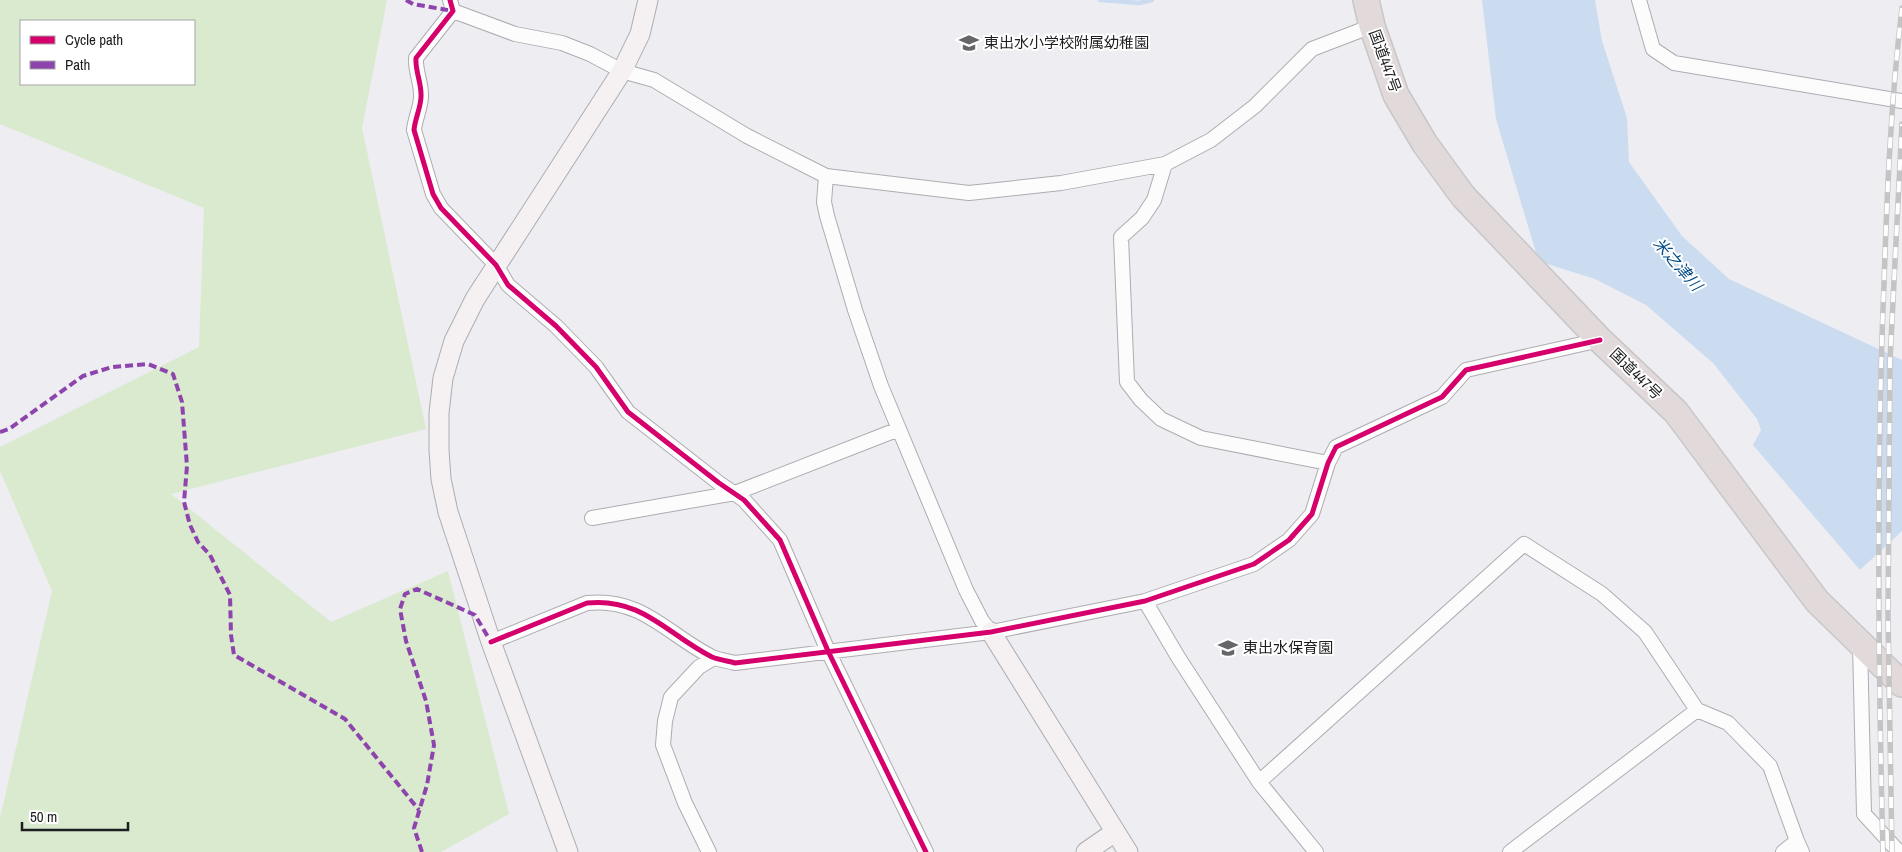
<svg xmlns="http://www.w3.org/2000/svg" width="1902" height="852" font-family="'Archivo Narrow','Noto Sans JP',sans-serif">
<rect width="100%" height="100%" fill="#ededf2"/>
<path fill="#d9eace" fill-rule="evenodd" d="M0,0H387L362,128L426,429L171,494L331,622L448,571L509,814L441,852H0V818L52,591L0,471V447L199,347L204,208L0,124ZM21,21H194V84H21Z"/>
<path fill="#cbdcf1" d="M1482,0H1595L1602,41L1627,118L1629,162L1682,236L1729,279L1902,360V531L1860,570L1753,445L1761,430L1757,419L1713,363L1646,305L1595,279L1544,263L1537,256L1496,119Z"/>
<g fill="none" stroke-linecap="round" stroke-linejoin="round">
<path stroke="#cbdcf1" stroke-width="4.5" d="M1100,0L1139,3L1152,0"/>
<defs>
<path id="street" d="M450,0L453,11L416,58C415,70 421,82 421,94C422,105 415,118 414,130L433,194L441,208L496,265L508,285L556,326L596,367L628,412L719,483L744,500L780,540L828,651L926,852
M1639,0L1653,49L1674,63L1902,101
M453,11L515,34L562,43L590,54L622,71L654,80L747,136L826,176L969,193L1061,183L1165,164L1211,140L1255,106L1312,49L1372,26
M1165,164L1154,200L1142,218L1121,237L1127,382L1141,400L1161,419L1201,438L1328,463
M826,176L824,202L827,216L855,310L881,386L966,590L982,621L991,632
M592,518L735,493L899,429
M1145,601L1178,657L1259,782L1316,852
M491,642L587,603C642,597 668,635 712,657C719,660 728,661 735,663L991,632L1145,601L1254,564L1289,540L1312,514L1328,463L1336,447L1442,397L1466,370L1600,340
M1860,644L1864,814L1899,852
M1259,782L1524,544L1602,594L1645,632L1697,710L1728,723L1770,766L1797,841L1802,852
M709,852L685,803L663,745L665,721L671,697L699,667L714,658
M1510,852L1697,710
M1783,852L1797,841"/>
<path id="secondary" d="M991,632L1128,852
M568,852L491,642L448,512L441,479L439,450V413L443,378L454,341L475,299L622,71L640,34L648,0
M1086,852L1115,832"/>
<path id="highway" d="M1366,0L1372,26L1396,95L1425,144L1463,196L1600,340L1676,412L1817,601L1902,684"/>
</defs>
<use href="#street" stroke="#adadb1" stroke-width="16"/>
<use href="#secondary" stroke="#adadb1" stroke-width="21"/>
<use href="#highway" stroke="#c7c7c9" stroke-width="28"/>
<use href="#street" stroke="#fcfcfd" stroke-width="14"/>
<use href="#secondary" stroke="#f5f1f3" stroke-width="19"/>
<use href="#highway" stroke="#e2d9da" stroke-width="25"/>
<defs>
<path id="rail" d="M1883,852C1878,663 1876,473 1884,284C1887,192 1891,99 1902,8
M1892,852L1888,617L1890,361L1902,124"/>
</defs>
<use href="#rail" stroke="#c4c4c5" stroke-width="5.5"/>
<use href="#rail" stroke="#fff" stroke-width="4" stroke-dasharray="11" stroke-linecap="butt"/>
<path stroke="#8e44ad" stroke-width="4" stroke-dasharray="8 4" stroke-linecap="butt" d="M406,0L413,4L453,11
M0,432L9,429L83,376L112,367L148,364L173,374L182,402L187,466L184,502L190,525L198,542L210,555L230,595L231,635L234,655L345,719L419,810
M422,852L414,828L427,785L434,745L426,701L406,641L400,609L405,594L417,589L475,615L491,642"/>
<defs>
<path id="cycleway" d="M450,0L453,11L416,58C415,70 421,82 421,94C422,105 415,118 414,130L433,194L441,208L496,265L508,285L556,326L596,367L628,412L719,483L744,500L780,540L828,651L926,852
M491,642L587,603C642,597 668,635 712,657C719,660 728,661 735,663L991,632L1145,601L1254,564L1289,540L1312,514L1328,463L1336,447L1442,397L1466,370L1600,340"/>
</defs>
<use href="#cycleway" stroke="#fff" stroke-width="8"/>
<use href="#cycleway" stroke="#d6006c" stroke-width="5"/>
</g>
<defs>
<symbol id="school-bare" viewBox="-9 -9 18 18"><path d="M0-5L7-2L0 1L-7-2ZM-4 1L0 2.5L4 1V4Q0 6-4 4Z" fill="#66666a" stroke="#fff" stroke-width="2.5" paint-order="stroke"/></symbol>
</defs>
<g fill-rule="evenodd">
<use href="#school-bare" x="955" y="29" width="28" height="28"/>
<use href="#school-bare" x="1214" y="634" width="28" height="28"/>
</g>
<g text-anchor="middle" stroke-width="4" stroke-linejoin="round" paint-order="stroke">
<g font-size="15" fill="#1e1e21" stroke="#fff" text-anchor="start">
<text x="984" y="48">東出水小学校附属幼稚園</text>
<text x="1243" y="653">東出水保育園</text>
</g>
<g font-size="15" fill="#1e1e21" stroke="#fff">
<text transform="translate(1385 61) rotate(70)" y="5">国道447号</text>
<text transform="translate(1636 374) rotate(44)" y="5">国道447号</text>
</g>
<g font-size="16" font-style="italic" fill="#014b87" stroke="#fff">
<text transform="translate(1678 264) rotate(49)" y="6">米之津川</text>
</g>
</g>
<rect x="20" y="20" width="175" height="65" fill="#ffffff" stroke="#a5a5a6"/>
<rect x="30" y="36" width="25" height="8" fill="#d6006c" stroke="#a5a5a6"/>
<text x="65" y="45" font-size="15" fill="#1e1e21">Cycle path</text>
<rect x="30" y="61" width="25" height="8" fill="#8e44ad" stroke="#a5a5a6"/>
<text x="65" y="70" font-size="15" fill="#1e1e21">Path</text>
<path d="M22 822v8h106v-8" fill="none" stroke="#1e1e21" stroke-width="2.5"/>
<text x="30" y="822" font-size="15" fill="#1e1e21" stroke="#ffffff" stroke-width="4" paint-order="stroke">50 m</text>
</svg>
